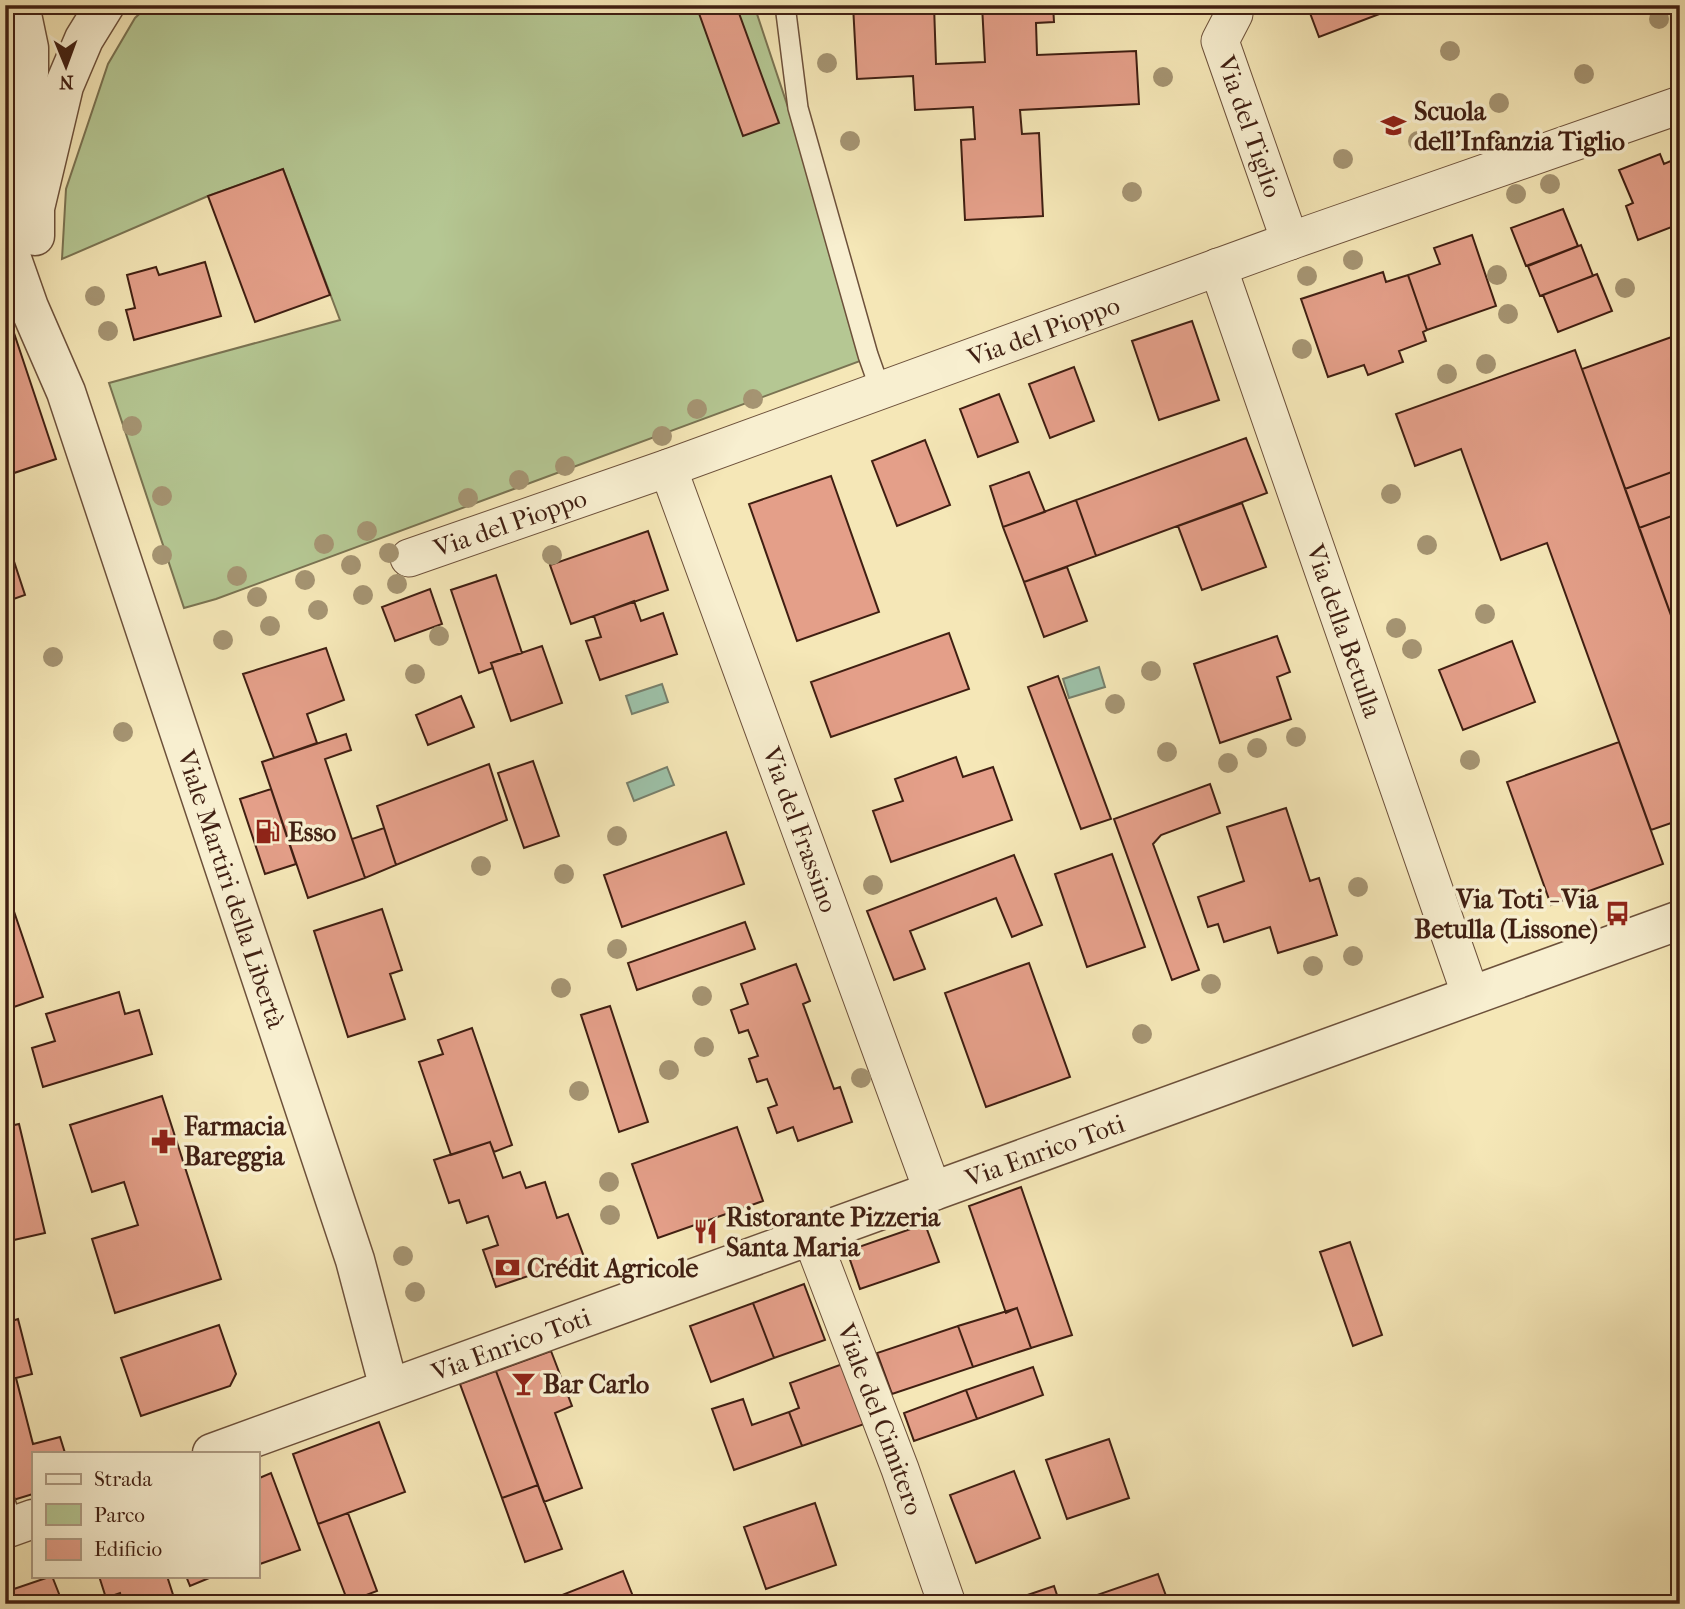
<svg xmlns="http://www.w3.org/2000/svg" width="1685" height="1609" font-family="'IM FELL French Canon',serif">
<rect width="100%" height="100%" fill="#f5e7b7"/>
<filter id="stains"><feTurbulence type="fractalNoise" baseFrequency=".00286" numOctaves="4"/><feColorMatrix values="0 0 0 0 .2 0 0 0 0 .09 0 0 0 0 .02 0 0 0 .5 -.17"/></filter>
<radialGradient id="worn" r=".72"><stop offset=".6" stop-color="#630" stop-opacity="0"/><stop offset="1" stop-color="#630" stop-opacity=".3"/></radialGradient>
<path fill="#b5c793" stroke="#7a7352" stroke-width="2" d="M149,5H754L871,357L216,599L184,608L109,383L340,320L283,169L208,196L62,259L66,189L108,64L135,18Z"/>
<path fill="#9dc1a8" stroke="#78806c" stroke-width="2" d="M1099,667L1105,687L1069,698L1063,679Z
M662,684L668,702L632,714L626,696Z
M667,767L674,785L634,801L627,783Z"/>
<path fill="#e49f89" stroke="#401f12" stroke-width="2" d="M696,5H736L779,123L743,136Z
M853,5H934L936,64L985,62L982,5H1053L1054,22L1036,23L1037,55L1136,51L1139,104L1020,110L1022,134L1039,133L1043,216L965,220L961,140L975,139L973,107L915,110L913,76L857,79Z
M1307,5H1403L1319,37Z
M1660,154L1664,164L1680,157V243L1674,226L1638,240L1626,206L1633,203L1619,170Z
M283,169L330,295L255,322L208,196Z
M1563,209L1578,246L1526,266L1511,228Z
M1472,235L1496,306L1427,330L1408,275L1440,264L1434,248Z
M1581,245L1593,276L1540,296L1528,266Z
M205,262L221,316L134,340L126,310L135,308L127,275L156,267L159,275Z
M1383,272L1386,282L1408,275L1427,330L1423,332L1426,341L1399,351L1403,362L1368,375L1364,365L1328,377L1301,299Z
M1597,274L1612,311L1558,332L1543,295Z
M5,306L56,459L5,476Z
M1192,321L1219,400L1159,420L1132,341Z
M1680,334V469L1625,489L1582,369Z
M1575,350L1680,640V820L1651,830L1547,543L1501,560L1461,449L1415,466L1396,414Z
M1074,367L1094,421L1050,438L1029,384Z
M999,394L1018,442L978,457L960,409Z
M1246,438L1267,493L1096,556L1076,500Z
M925,440L950,505L897,526L872,461Z
M1680,469V513L1639,528L1625,489Z
M1029,472L1045,512L1003,527L990,486Z
M831,476L879,612L797,641L749,504Z
M1076,500L1096,556L1024,582L1003,527Z
M1242,503L1266,567L1202,590L1178,526Z
M1680,513V640L1639,528Z
M648,531L668,590L571,624L550,565Z
M5,534L25,595L5,602Z
M1067,567L1087,621L1044,637L1024,582Z
M496,575L522,653L491,663L493,668L479,673L451,590Z
M430,589L442,624L395,641L382,607Z
M634,601L641,621L663,613L677,654L600,680L586,641L601,637L594,616Z
M949,633L969,689L831,737L811,682Z
M1277,636L1290,672L1277,677L1291,719L1220,743L1194,664Z
M1512,641L1535,702L1463,730L1439,670Z
M542,646L562,703L511,721L491,663Z
M326,648L344,700L307,714L317,743L274,758L243,674Z
M1058,676L1111,819L1081,829L1028,687Z
M461,696L474,727L428,745L416,715Z
M346,734L351,750L325,759L365,878L308,898L262,762Z
M1619,742L1663,864L1551,905L1507,782Z
M956,757L963,777L993,767L1012,820L891,862L873,811L903,801L895,779Z
M533,761L559,836L524,848L498,773Z
M489,764L507,820L396,865L377,806Z
M1210,784L1220,813L1161,835L1153,844L1199,970L1172,980L1114,819Z
M271,789L296,864L265,874L240,799Z
M1286,808L1310,881L1319,878L1337,935L1278,953L1270,927L1224,942L1218,924L1208,927L1198,897L1244,881L1227,827Z
M384,828L396,865L365,878L352,839Z
M726,832L744,884L622,927L604,875Z
M1112,854L1145,947L1087,967L1055,874Z
M1014,855L1042,925L1012,937L996,898L910,931L925,969L894,980L867,911Z
M5,885L43,997L5,1010Z
M382,909L402,970L390,974L405,1019L348,1037L314,931Z
M745,922L755,949L637,990L628,963Z
M1029,963L1070,1077L986,1107L945,993Z
M796,964L810,1001L803,1004L834,1089L840,1087L852,1122L798,1141L793,1127L777,1133L768,1108L777,1105L767,1079L757,1082L749,1059L758,1056L748,1030L739,1033L731,1010L748,1004L741,984Z
M119,992L125,1014L139,1010L152,1054L43,1087L32,1048L55,1041L46,1014Z
M610,1006L648,1122L619,1132L581,1015Z
M472,1028L512,1145L494,1152L490,1142L451,1155L419,1062L443,1054L438,1040Z
M162,1096L221,1279L115,1313L92,1239L138,1225L124,1182L92,1192L70,1125Z
M19,1124L45,1233L5,1242V1127Z
M737,1127L763,1201L658,1238L632,1164Z
M490,1142L503,1178L520,1172L526,1188L545,1182L557,1218L568,1214L584,1257L496,1287L483,1250L498,1245L488,1216L467,1223L459,1200L449,1203L434,1160Z
M1021,1187L1072,1335L1031,1348L1017,1308L1006,1313L969,1206Z
M925,1224L939,1262L860,1289L847,1251Z
M1350,1242L1382,1335L1353,1346L1320,1252Z
M804,1284L825,1340L774,1358L753,1303Z
M753,1303L774,1358L711,1382L690,1326Z
M1017,1308L1031,1348L973,1367L958,1326Z
M18,1319L32,1374L16,1378L33,1444L60,1437L65,1453H33V1494L10,1501L5,1485V1323Z
M219,1325L236,1374L230,1386L141,1416L121,1358Z
M958,1326L973,1367L892,1394L877,1353Z
M551,1351L572,1406L555,1413L582,1488L544,1502L496,1371Z
M848,1362L870,1422L802,1446L789,1412L799,1408L790,1383Z
M1033,1367L1043,1395L977,1419L966,1390Z
M496,1371L538,1485L502,1498L460,1384Z
M966,1390L977,1419L914,1441L904,1413Z
M743,1399L752,1425L789,1412L802,1446L734,1470L712,1409Z
M379,1422L405,1492L318,1524L293,1454Z
M1109,1439L1129,1498L1067,1519L1046,1460Z
M1014,1471L1040,1538L976,1563L950,1495Z
M271,1473L300,1550L257,1565V1479Z
M538,1485L562,1549L525,1562L502,1498Z
M815,1503L836,1565L766,1589L744,1527Z
M348,1513L377,1591L348,1602L318,1524Z
M623,1571L636,1604H565L562,1595Z
M1158,1574L1169,1604H1097L1094,1596Z
M52,1576L63,1604H5V1592Z
M99,1576H167L176,1604H123L120,1593L106,1598Z
M186,1576H214L190,1586Z
M1054,1586L1060,1604H1001Z"/>
<g fill="none" stroke-linecap="round" stroke-linejoin="round">
<defs>
<path id="service" d="M785,5L798,108L868,355L880,389
M5,1501L13,1527"/>
<g id="minor">
<path id="s1" d="M1234,14L1220,41L1290,241"/>
<path id="s2" d="M1218,267L1471,996"/>
<path id="s3" d="M668,468L933,1192"/>
<path id="s4" d="M409,558L668,468L1290,241L1680,105"/>
<path id="s5" d="M811,1236L900,1469L947,1604"/>
</g>
<g id="tertiary">
<path id="s6" d="M20,5L29,48V73L21,117L10,224L11,256L29,307L66,392L355,1260L389,1388"/>
<path d="M35,236V208L64,86L84,39L105,5"/>
<path id="s7" d="M212,1453L1680,920"/>
<path d="M5,1529L33,1519"/>
</g>
</defs>
<use href="#service" stroke="#6d513b" stroke-width="22"/>
<use href="#minor" stroke="#6d513b" stroke-width="39"/>
<use href="#tertiary" stroke="#6d513b" stroke-width="41"/>
<use href="#service" stroke="#f8efd0" stroke-width="19"/>
<use href="#minor" stroke="#f8efd0" stroke-width="37"/>
<use href="#tertiary" stroke="#f8efd0" stroke-width="38"/>
</g>
<g fill="#a59472">
<circle cx="1659" cy="19" r="10"/>
<circle cx="1450" cy="51" r="10"/>
<circle cx="827" cy="63" r="10"/>
<circle cx="1584" cy="74" r="10"/>
<circle cx="1163" cy="77" r="10"/>
<circle cx="1499" cy="103" r="10"/>
<circle cx="850" cy="141" r="10"/>
<circle cx="1418" cy="141" r="10"/>
<circle cx="1343" cy="159" r="10"/>
<circle cx="1550" cy="184" r="10"/>
<circle cx="1132" cy="192" r="10"/>
<circle cx="1516" cy="194" r="10"/>
<circle cx="1353" cy="260" r="10"/>
<circle cx="1497" cy="275" r="10"/>
<circle cx="1307" cy="276" r="10"/>
<circle cx="1625" cy="288" r="10"/>
<circle cx="95" cy="296" r="10"/>
<circle cx="1508" cy="314" r="10"/>
<circle cx="108" cy="331" r="10"/>
<circle cx="1302" cy="349" r="10"/>
<circle cx="1486" cy="364" r="10"/>
<circle cx="1447" cy="374" r="10"/>
<circle cx="753" cy="399" r="10"/>
<circle cx="697" cy="409" r="10"/>
<circle cx="132" cy="426" r="10"/>
<circle cx="662" cy="436" r="10"/>
<circle cx="565" cy="466" r="10"/>
<circle cx="519" cy="480" r="10"/>
<circle cx="1391" cy="494" r="10"/>
<circle cx="162" cy="496" r="10"/>
<circle cx="468" cy="498" r="10"/>
<circle cx="367" cy="531" r="10"/>
<circle cx="324" cy="544" r="10"/>
<circle cx="1427" cy="545" r="10"/>
<circle cx="389" cy="553" r="10"/>
<circle cx="162" cy="555" r="10"/>
<circle cx="552" cy="555" r="10"/>
<circle cx="351" cy="565" r="10"/>
<circle cx="237" cy="576" r="10"/>
<circle cx="305" cy="580" r="10"/>
<circle cx="397" cy="584" r="10"/>
<circle cx="363" cy="595" r="10"/>
<circle cx="257" cy="597" r="10"/>
<circle cx="318" cy="610" r="10"/>
<circle cx="1485" cy="614" r="10"/>
<circle cx="270" cy="626" r="10"/>
<circle cx="1396" cy="628" r="10"/>
<circle cx="439" cy="636" r="10"/>
<circle cx="223" cy="640" r="10"/>
<circle cx="1412" cy="649" r="10"/>
<circle cx="53" cy="657" r="10"/>
<circle cx="1151" cy="671" r="10"/>
<circle cx="415" cy="674" r="10"/>
<circle cx="1115" cy="704" r="10"/>
<circle cx="123" cy="732" r="10"/>
<circle cx="1296" cy="737" r="10"/>
<circle cx="1257" cy="748" r="10"/>
<circle cx="1167" cy="752" r="10"/>
<circle cx="1470" cy="760" r="10"/>
<circle cx="1228" cy="763" r="10"/>
<circle cx="617" cy="836" r="10"/>
<circle cx="481" cy="866" r="10"/>
<circle cx="564" cy="874" r="10"/>
<circle cx="873" cy="885" r="10"/>
<circle cx="1358" cy="887" r="10"/>
<circle cx="617" cy="949" r="10"/>
<circle cx="1353" cy="956" r="10"/>
<circle cx="1313" cy="966" r="10"/>
<circle cx="1211" cy="984" r="10"/>
<circle cx="561" cy="988" r="10"/>
<circle cx="702" cy="996" r="10"/>
<circle cx="1142" cy="1034" r="10"/>
<circle cx="704" cy="1047" r="10"/>
<circle cx="669" cy="1070" r="10"/>
<circle cx="861" cy="1078" r="10"/>
<circle cx="579" cy="1091" r="10"/>
<circle cx="609" cy="1182" r="10"/>
<circle cx="610" cy="1215" r="10"/>
<circle cx="403" cy="1256" r="10"/>
<circle cx="415" cy="1292" r="10"/>
</g>
<defs>
<symbol id="school-bare" viewBox="-9 -9 18 18"><path d="M0-5L7-2L0 1L-7-2ZM-4 1L0 2.5L4 1V4Q0 6-4 4Z" fill="#8f2418" stroke="#f8efd0" stroke-width="2.5" paint-order="stroke"/></symbol>
<symbol id="fuel-bare" viewBox="-9 -9 18 18"><path d="M-5.5-6h7V0h2V4h1.3V-2.5L3-4.5l.8-.8L6-3V5H2.5V1h-1V6h-7ZM-4.2-4.7v3.2H.2V-4.7Z" fill="#8f2418" stroke="#f8efd0" stroke-width="2.5" paint-order="stroke"/></symbol>
<symbol id="bus-bare" viewBox="-9 -9 18 18"><path d="M-5-6H5V4H4V6H2V4H-2V6H-4V4H-5ZM-3.5-4V0h7V-4ZM-3.5 1.2v1.5H-2V1.2ZM2 1.2v1.5H3.5V1.2Z" fill="#8f2418" stroke="#f8efd0" stroke-width="2.5" paint-order="stroke"/></symbol>
<symbol id="pharmacy-bare" viewBox="-9 -9 18 18"><path d="M-2-6h4v4h4v4h-4v4h-4v-4h-4v-4h4Z" fill="#8f2418" stroke="#f8efd0" stroke-width="2.5" paint-order="stroke"/></symbol>
<symbol id="restaurant-bare" viewBox="-9 -9 18 18"><path d="M-5-6h1v4h1v-4h1v4h1v-4h1v5L-1.5 .5V6h-2V.5L-5-1ZM5-6V6H3V1.5H1.5Q1.5-4 5-6Z" fill="#8f2418" stroke="#f8efd0" stroke-width="2.5" paint-order="stroke"/></symbol>
<symbol id="bank-bare" viewBox="-9 -9 18 18"><path d="M-6-4H6V4H-6ZM0-2.3a2.3 2.3 0 1 0 0 4.6a2.3 2.3 0 1 0 0-4.6Z" fill="#8f2418" stroke="#f8efd0" stroke-width="2.5" paint-order="stroke"/></symbol>
<symbol id="bar-bare" viewBox="-9 -9 18 18"><path d="M-6-5H6L.8 .8V4.5H3.5V6h-7V4.5H-.8V.8Z" fill="#8f2418" stroke="#f8efd0" stroke-width="2.5" paint-order="stroke"/></symbol>
</defs>
<g fill-rule="evenodd">
<use href="#school-bare" x="1376" y="108" width="35" height="35"/>
<use href="#fuel-bare" x="250" y="814" width="35" height="35"/>
<use href="#bus-bare" x="1600" y="896" width="35" height="35"/>
<use href="#pharmacy-bare" x="146" y="1124" width="35" height="35"/>
<use href="#restaurant-bare" x="688" y="1214" width="35" height="35"/>
<use href="#bank-bare" x="490" y="1250" width="35" height="35"/>
<use href="#bar-bare" x="506" y="1366" width="35" height="35"/>
</g>
<g text-anchor="middle" stroke-width="7" stroke-linejoin="round" paint-order="stroke">
<g font-size="26" font-weight="bold" fill="#401f12" stroke="#f8efd0" text-anchor="start">
<text x="1414" y="120">Scuola<tspan x="1414" dy="30">dell'Infanzia Tiglio</tspan></text>
<text x="288" y="841">Esso</text>
<text x="1598" y="908" text-anchor="end">Via Toti - Via<tspan x="1598" dy="30">Betulla (Lissone)</tspan></text>
<text x="184" y="1135">Farmacia<tspan x="184" dy="30">Bareggia</tspan></text>
<text x="726" y="1226">Ristorante Pizzeria<tspan x="726" dy="30">Santa Maria</tspan></text>
<text x="527" y="1277">Crédit Agricole</text>
<text x="543" y="1393">Bar Carlo</text>
</g>
<g font-size="26" fill="#401f12" stroke="#f8efd0">
<text dy="9" stroke="none"><textPath href="#s1" startOffset="121">Via del Tiglio</textPath></text>
<text dy="9" stroke="none"><textPath href="#s4" startOffset="674">Via del Pioppo</textPath></text>
<text dy="9" stroke="none"><textPath href="#s4" startOffset="107">Via del Pioppo</textPath></text>
<text dy="9" stroke="none"><textPath href="#s2" startOffset="385">Via della Betulla</textPath></text>
<text dy="9" stroke="none"><textPath href="#s3" startOffset="385">Via del Frassino</textPath></text>
<text dy="9" stroke="none"><textPath href="#s6" startOffset="924">Viale Martiri della Libertà</textPath></text>
<text dy="9" stroke="none"><textPath href="#s7" startOffset="886">Via Enrico Toti</textPath></text>
<text dy="9" stroke="none"><textPath href="#s7" startOffset="318">Via Enrico Toti</textPath></text>
<text dy="9" stroke="none"><textPath href="#s5" startOffset="196">Viale del Cimitero</textPath></text>
</g>
</g>
<rect width="1685" height="1609" fill="none" stroke="#f5e7b7" stroke-width="28"/>
<rect x="7" y="7" width="1671" height="1595" fill="none" stroke="#401f12" stroke-width="3.5"/>
<rect x="14" y="14" width="1657" height="1581" fill="none" stroke="#401f12" stroke-width="2"/>
<rect x="32" y="1452" width="228" height="126" fill="#f8efd0" stroke="#ae9c84" stroke-width="2"/>
<rect x="46" y="1474" width="35" height="10" fill="#f8efd0" stroke="#ae9c84" stroke-width="2"/>
<text x="94" y="1486" font-size="21" fill="#401f12">Strada</text>
<rect x="46" y="1504" width="35" height="21" fill="#b5c793" stroke="#ae9c84" stroke-width="2"/>
<text x="94" y="1522" font-size="21" fill="#401f12">Parco</text>
<rect x="46" y="1539" width="35" height="21" fill="#e49f89" stroke="#ae9c84" stroke-width="2"/>
<text x="94" y="1556" font-size="21" fill="#401f12">Edificio</text>
<g transform="translate(66 66) rotate(179)" stroke="#f8efd0" stroke-width="5" paint-order="stroke">
<path d="M0-5L12 26L0 18L-12 26Z" fill="#401f12"/>
<text y="-10" font-size="19" font-weight="bold" text-anchor="middle" fill="#401f12">N</text>
</g>
<rect width="100%" height="100%" filter="url(#stains)"/>
<rect width="100%" height="100%" fill="url(#worn)"/>
</svg>
